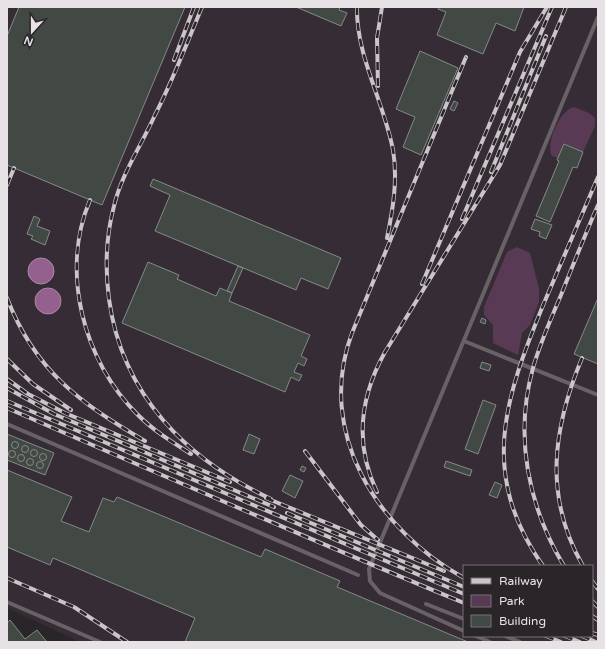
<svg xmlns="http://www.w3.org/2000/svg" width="605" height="649" font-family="'Varela Round',sans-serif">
<rect width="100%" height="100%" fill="#2a2529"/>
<path fill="#362c35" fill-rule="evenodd" d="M7,7H598V642H80L7,608ZM464,566H592V636H464Z"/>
<path fill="#593a55" d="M574,107L589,113L595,118V126L583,152L564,144L558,158L552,156C545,144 560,110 574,107Z
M517,247L530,253L539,289V302L530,325L522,333L518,355L493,343V325L484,315V307L507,252Z"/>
<path fill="#94608e" stroke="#ad87a8" d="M28 271a13 13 0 1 1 26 0a13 13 0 1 1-26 0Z
M35 301a13 13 0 1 1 26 0a13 13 0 1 1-26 0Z"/>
<path fill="#424844" stroke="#848b86" d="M19,7H185L102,205L7,165V36Z
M296,7H340L339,10L347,13L341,26Z
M439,7H524L515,31L496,23L483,54L437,35L446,12L438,9Z
M420,51L458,68L421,155L403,147L415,117L396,109Z
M454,101L458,103L454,111L450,109Z
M564,144L583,152L577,168L573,167L550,222L536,216L559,161L557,160Z
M153,179L341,258L328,289L301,278L296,290L155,231L170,195L150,186Z
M34,216L40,219L37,226L50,231L45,245L31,239L33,236L27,234Z
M535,219L552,225L546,239L539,236L540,232L531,229Z
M148,262L179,275L177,279L216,296L220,288L232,293L229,301L310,335L301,356L307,359L304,366L298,363L294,372L302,375L299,381L291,377L285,392L122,323Z
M238,266L243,268L232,293L227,291Z
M598,298V364L574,354Z
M482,318L486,320L485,324L480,322Z
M482,362L491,365L489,371L480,368Z
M483,400L496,405L478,454L465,449Z
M7,434L54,453L45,475L7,460Z
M249,434L260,439L254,454L243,450Z
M11.5 445a3.5 3.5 0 1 1 7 0a3.5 3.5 0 1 1-7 0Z
M21.5 449a3.5 3.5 0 1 1 7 0a3.5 3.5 0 1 1-7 0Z
M30.5 453a3.5 3.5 0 1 1 7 0a3.5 3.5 0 1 1-7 0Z
M8.5 454a3.5 3.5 0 1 1 7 0a3.5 3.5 0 1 1-7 0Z
M39.5 457a3.5 3.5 0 1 1 7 0a3.5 3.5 0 1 1-7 0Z
M17.5 458a3.5 3.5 0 1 1 7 0a3.5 3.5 0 1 1-7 0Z
M26.5 462a3.5 3.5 0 1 1 7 0a3.5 3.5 0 1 1-7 0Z
M446,461L472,470L470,476L444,467Z
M36.5 465a3.5 3.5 0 1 1 7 0a3.5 3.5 0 1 1-7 0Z
M302,466L306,468L304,472L300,470Z
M7,470L72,497L61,521L89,532L103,498L114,502L117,497L261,557L265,549L340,581L337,587L468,642H185L195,618L53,558L50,565L7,547Z
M290,475L303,481L295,498L282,491Z
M495,482L502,485L497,498L489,495Z
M10,620L25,639L37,630L47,642H7V623Z"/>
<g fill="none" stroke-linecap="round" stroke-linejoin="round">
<path stroke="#686267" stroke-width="4" d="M464,341L598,395
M7,424L358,575
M7,602L100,642
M426,604L464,619
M464,631L380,593L370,581L369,569L598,17
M476,636L490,642
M505,636L520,642"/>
<defs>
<path id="rail" d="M202,7C187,43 173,80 155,115C141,146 122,173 114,206C106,236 105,269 109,299C122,395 186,459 271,499
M357,7C356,56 384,102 393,150C398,179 393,209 387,238
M174,60L194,7
M378,86L377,38L382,7
M491,172L546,36
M7,185L14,168
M90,200C60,271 83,361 138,415C154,431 172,442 191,454
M462,219L552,7
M422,284L520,52L547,7
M7,298C35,371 80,403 145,441
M582,358C553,428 543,496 583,566
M7,359L33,384L71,410
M7,379L28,394L65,413L230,482
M7,388L54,414L274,507
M7,401L464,594
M7,408C159,474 311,540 464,603
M305,451L361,525L378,540
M377,492C354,444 360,397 385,352L500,165L566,7
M266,498L444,571
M287,513L464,587
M543,566C478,473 505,398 544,303C562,261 580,219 598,177
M564,566C528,506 514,436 533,368C540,343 551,319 561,295C573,265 585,235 598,205
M7,578L74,607L127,642
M464,578C377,530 315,432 352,333L466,57
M592,581L598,589
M592,601L598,607
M592,616L598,620
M592,633L598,635
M546,636L561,642
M565,636L580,642
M582,636L596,642"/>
</defs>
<use href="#rail" stroke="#c9c5c8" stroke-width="4"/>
<use href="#rail" stroke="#2a2529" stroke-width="2.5" stroke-dasharray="8" stroke-linecap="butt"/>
</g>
<rect width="605" height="649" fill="none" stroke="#e6e2e5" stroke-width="16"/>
<rect x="463" y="565" width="130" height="72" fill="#2a2529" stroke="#757174"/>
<rect x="471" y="578" width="20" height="6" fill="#c9c5c8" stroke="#757174"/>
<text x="499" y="585" font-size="12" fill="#e6e2e5">Railway</text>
<rect x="471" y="595" width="20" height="12" fill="#593a55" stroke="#757174"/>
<text x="499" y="605" font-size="12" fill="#e6e2e5">Park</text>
<rect x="471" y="615" width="20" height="12" fill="#424844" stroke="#757174"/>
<text x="499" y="625" font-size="12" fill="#e6e2e5">Building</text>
<g transform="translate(32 32) rotate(201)" stroke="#2a2529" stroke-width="3" paint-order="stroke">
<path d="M0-3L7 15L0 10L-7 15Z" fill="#e6e2e5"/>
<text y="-6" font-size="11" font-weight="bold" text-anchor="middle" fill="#e6e2e5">N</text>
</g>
</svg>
